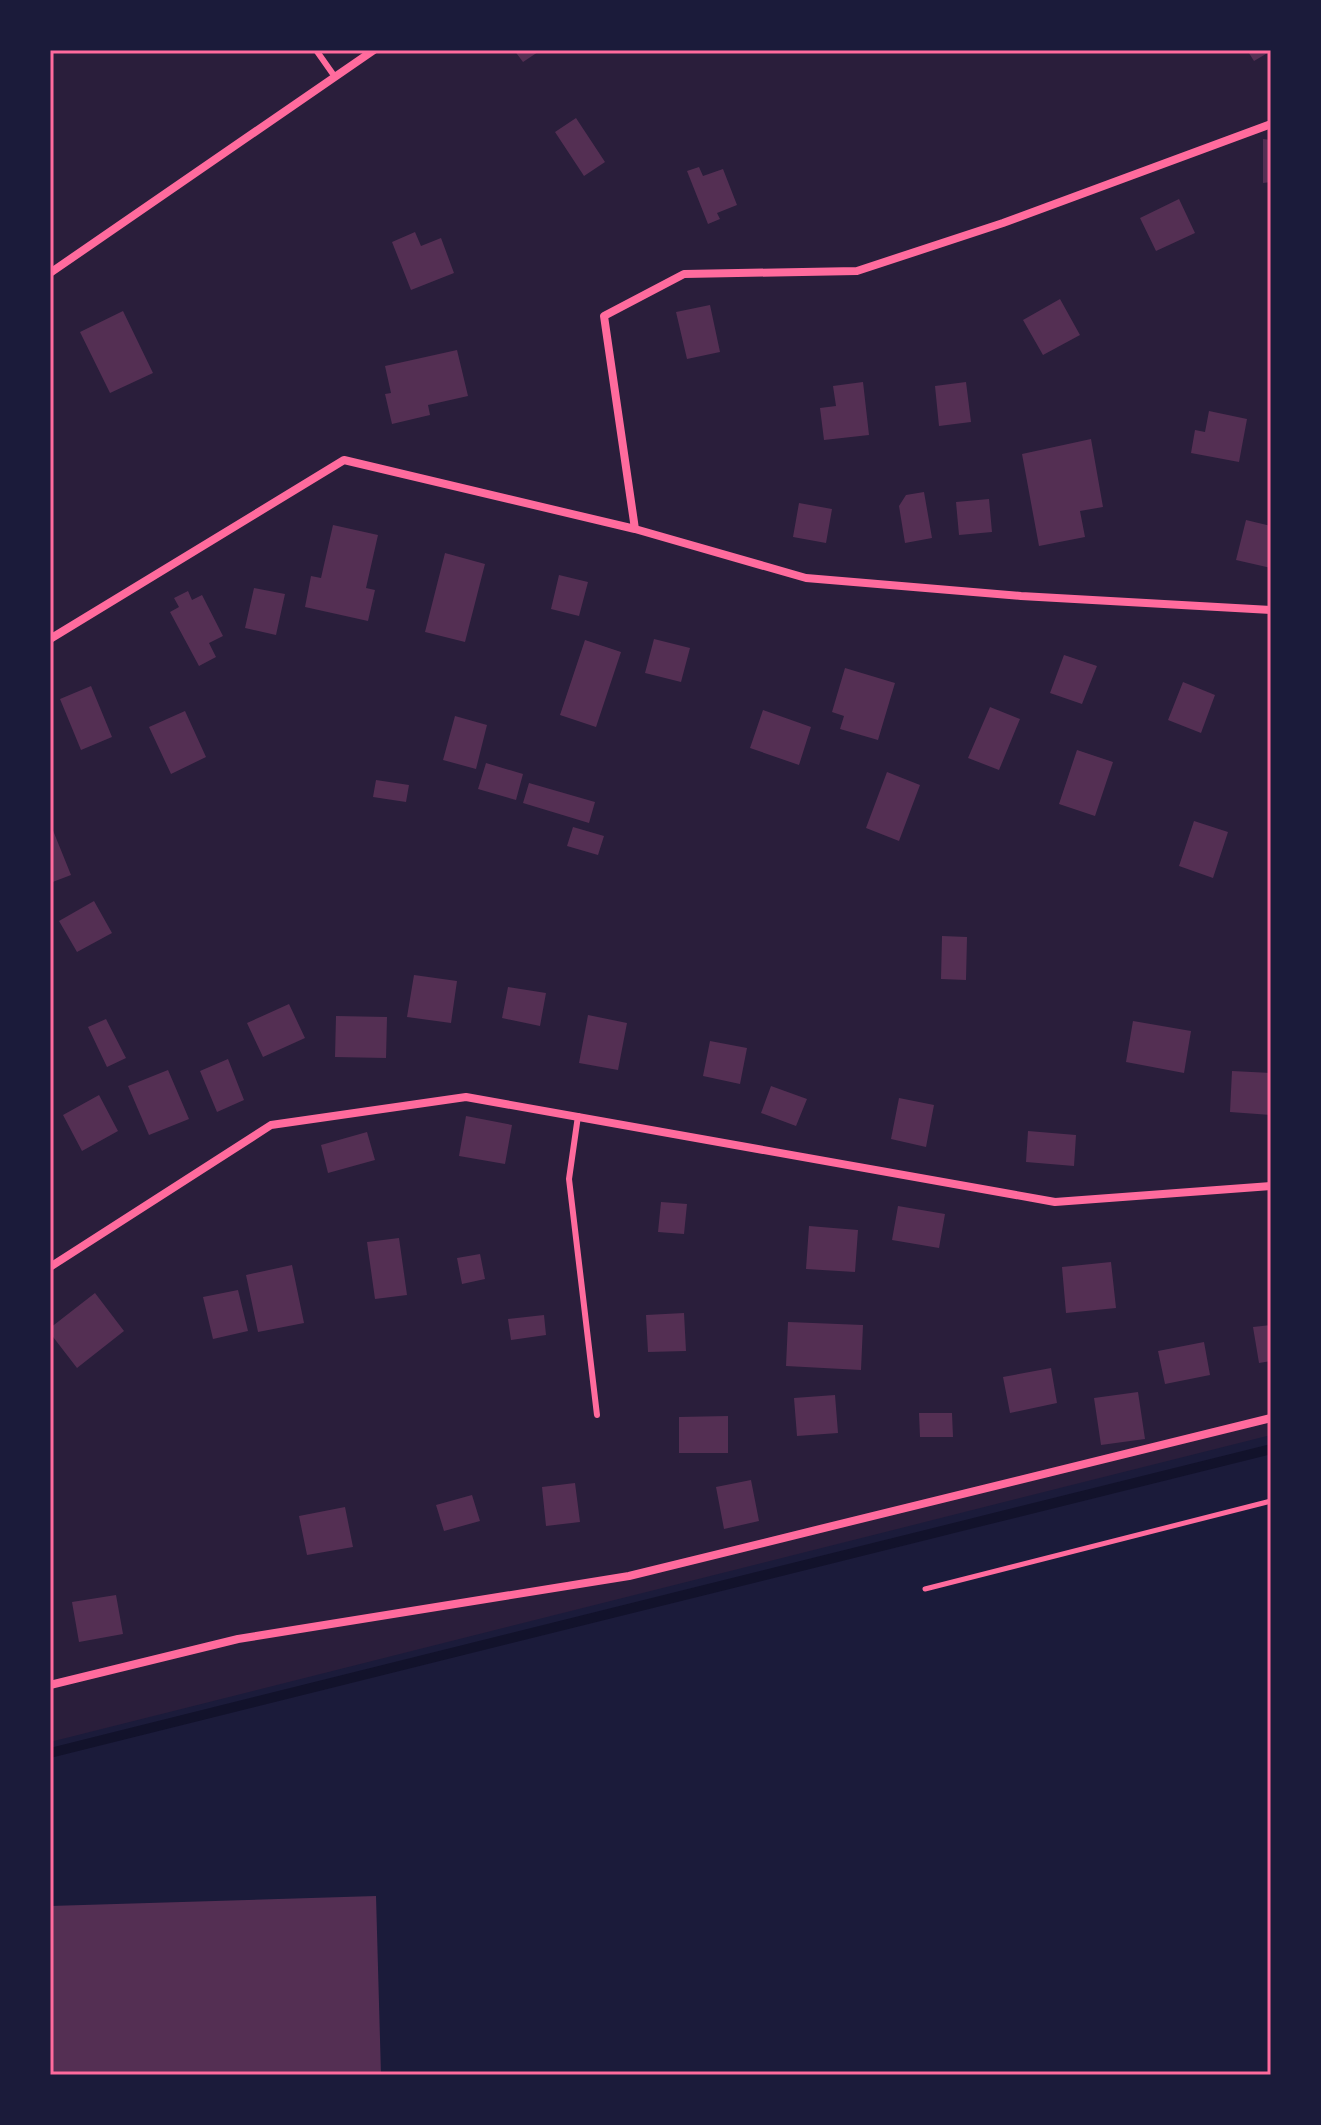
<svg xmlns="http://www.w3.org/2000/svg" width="1321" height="2125" font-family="Lora,serif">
<rect width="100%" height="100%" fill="#1b1b3a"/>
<path fill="#2a1e3b" d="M50,50H1271V1435L50,1742Z"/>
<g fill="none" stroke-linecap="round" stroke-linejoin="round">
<path stroke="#12122b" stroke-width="10" d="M50,1753L1271,1449"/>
</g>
<path fill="#542f53" d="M514,50H541L523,62Z
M1247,50H1271V51L1254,61Z
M576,118L605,162L584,176L555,132Z
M1263,139L1271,140V182L1263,183Z
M699,167L703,176L723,169L737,205L717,213L720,219L708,224L687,171Z
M1179,199L1195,233L1156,251L1140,218Z
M415,232L421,246L441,238L454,273L411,290L392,242Z
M1060,299L1080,335L1043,355L1023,320Z
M710,305L720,352L687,359L676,312Z
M123,311L153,373L110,393L80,332Z
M457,350L468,396L428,405L430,415L392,424L385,394L391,393L385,366Z
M863,382L869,435L824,440L820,408L836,406L833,386Z
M966,382L971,422L939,426L935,386Z
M1209,411L1247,419L1239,462L1191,453L1195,430L1205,432Z
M1091,439L1103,507L1080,511L1085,537L1039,546L1022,454Z
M924,492L932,538L905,543L899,506L906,495Z
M989,499L992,532L959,535L956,502Z
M799,503L832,509L826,543L793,537Z
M1246,520L1271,526V568L1236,560Z
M333,525L378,535L366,588L375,590L368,621L305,607L311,576L321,578Z
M445,553L485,564L465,642L425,632Z
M559,575L588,582L579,616L551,609Z
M254,588L285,594L276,635L245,628Z
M188,591L192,600L202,595L223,636L209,643L216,657L199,666L170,612L179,607L174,598Z
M654,639L690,648L681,682L645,673Z
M585,640L621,652L596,727L560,715Z
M1064,655L1097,666L1082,704L1050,693Z
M845,668L895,683L878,740L840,729L844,716L832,712Z
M1183,682L1215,695L1201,733L1168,720Z
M91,686L112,737L81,750L60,699Z
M990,707L1020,719L999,770L968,758Z
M763,710L811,727L799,765L750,748Z
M185,711L206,757L171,774L149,727Z
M455,716L487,725L476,769L443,760Z
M1077,750L1113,762L1095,816L1059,804Z
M486,763L523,774L516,800L478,789Z
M887,772L920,785L899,841L866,828Z
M376,780L409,785L406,802L373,797Z
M529,783L595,802L589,823L523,803Z
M1194,821L1228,832L1213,878L1179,866Z
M573,827L604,836L598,855L567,846Z
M52,828L71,875L50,883V829Z
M94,901L112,933L77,952L59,921Z
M942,936L967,937L966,980L941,979Z
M414,975L457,981L451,1023L407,1017Z
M508,987L546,993L540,1026L502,1018Z
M289,1004L305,1038L263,1057L247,1023Z
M588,1015L627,1023L618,1070L579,1063Z
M336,1016L387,1017L386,1058L335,1057Z
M106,1019L126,1058L107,1067L88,1027Z
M1133,1021L1191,1031L1184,1073L1126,1062Z
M710,1041L747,1048L740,1084L703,1076Z
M228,1059L244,1100L217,1112L200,1071Z
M168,1070L189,1119L149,1135L128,1086Z
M1232,1071L1271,1073V1115L1230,1112Z
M771,1086L807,1099L796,1126L761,1113Z
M99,1095L118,1131L82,1151L63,1115Z
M899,1098L934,1105L926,1147L891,1139Z
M466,1116L512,1125L505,1164L459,1156Z
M1028,1131L1076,1135L1074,1166L1026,1162Z
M367,1132L375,1160L328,1173L321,1145Z
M661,1202L687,1204L684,1234L658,1232Z
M898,1206L945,1214L939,1248L892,1240Z
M809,1226L858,1230L855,1272L806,1269Z
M399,1238L407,1295L375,1299L367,1242Z
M480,1254L485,1279L462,1284L457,1258Z
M1111,1262L1116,1308L1066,1313L1062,1267Z
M292,1265L304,1323L258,1332L246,1275Z
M238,1290L248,1331L213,1339L203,1297Z
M95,1293L124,1331L77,1368L50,1333V1328Z
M684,1313L686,1351L648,1352L646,1315Z
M544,1315L546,1335L511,1340L508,1319Z
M788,1322L863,1325L861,1370L786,1366Z
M1271,1325V1361L1259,1363L1253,1327Z
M1204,1342L1210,1375L1165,1384L1158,1351Z
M1051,1368L1057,1403L1010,1413L1003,1377Z
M1138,1392L1145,1439L1101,1445L1094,1398Z
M835,1395L838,1433L797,1436L794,1398Z
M919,1413H952L953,1437H920Z
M728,1416V1453H679V1417Z
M751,1480L759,1521L724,1529L716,1487Z
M575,1483L580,1522L546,1526L542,1487Z
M472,1495L480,1521L444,1531L436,1505Z
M345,1507L353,1547L307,1555L299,1516Z
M116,1595L123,1634L79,1642L72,1602Z
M376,1896L381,2075H50V1906Z"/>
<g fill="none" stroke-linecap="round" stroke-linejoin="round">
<path stroke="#ff6b9d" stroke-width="5" d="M925,1589L1271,1501"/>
<path stroke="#ff6b9d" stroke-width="6" d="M316,50L335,77
M578,1116L569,1179L597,1415"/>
<path stroke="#ff6b9d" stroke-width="8" d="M50,273L374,50
M635,529L604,316L684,274L857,271L1003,223L1271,124
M50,639L344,460L635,529L806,578L1021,596L1271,610
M50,1267L271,1125L466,1097L1055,1202L1271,1186
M50,1685L238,1639L629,1576L1271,1418"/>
</g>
<rect width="1321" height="2125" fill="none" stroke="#1b1b3a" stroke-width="104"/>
<rect x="52" y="52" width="1217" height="2021" fill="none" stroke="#ff6b9d" stroke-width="3"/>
</svg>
